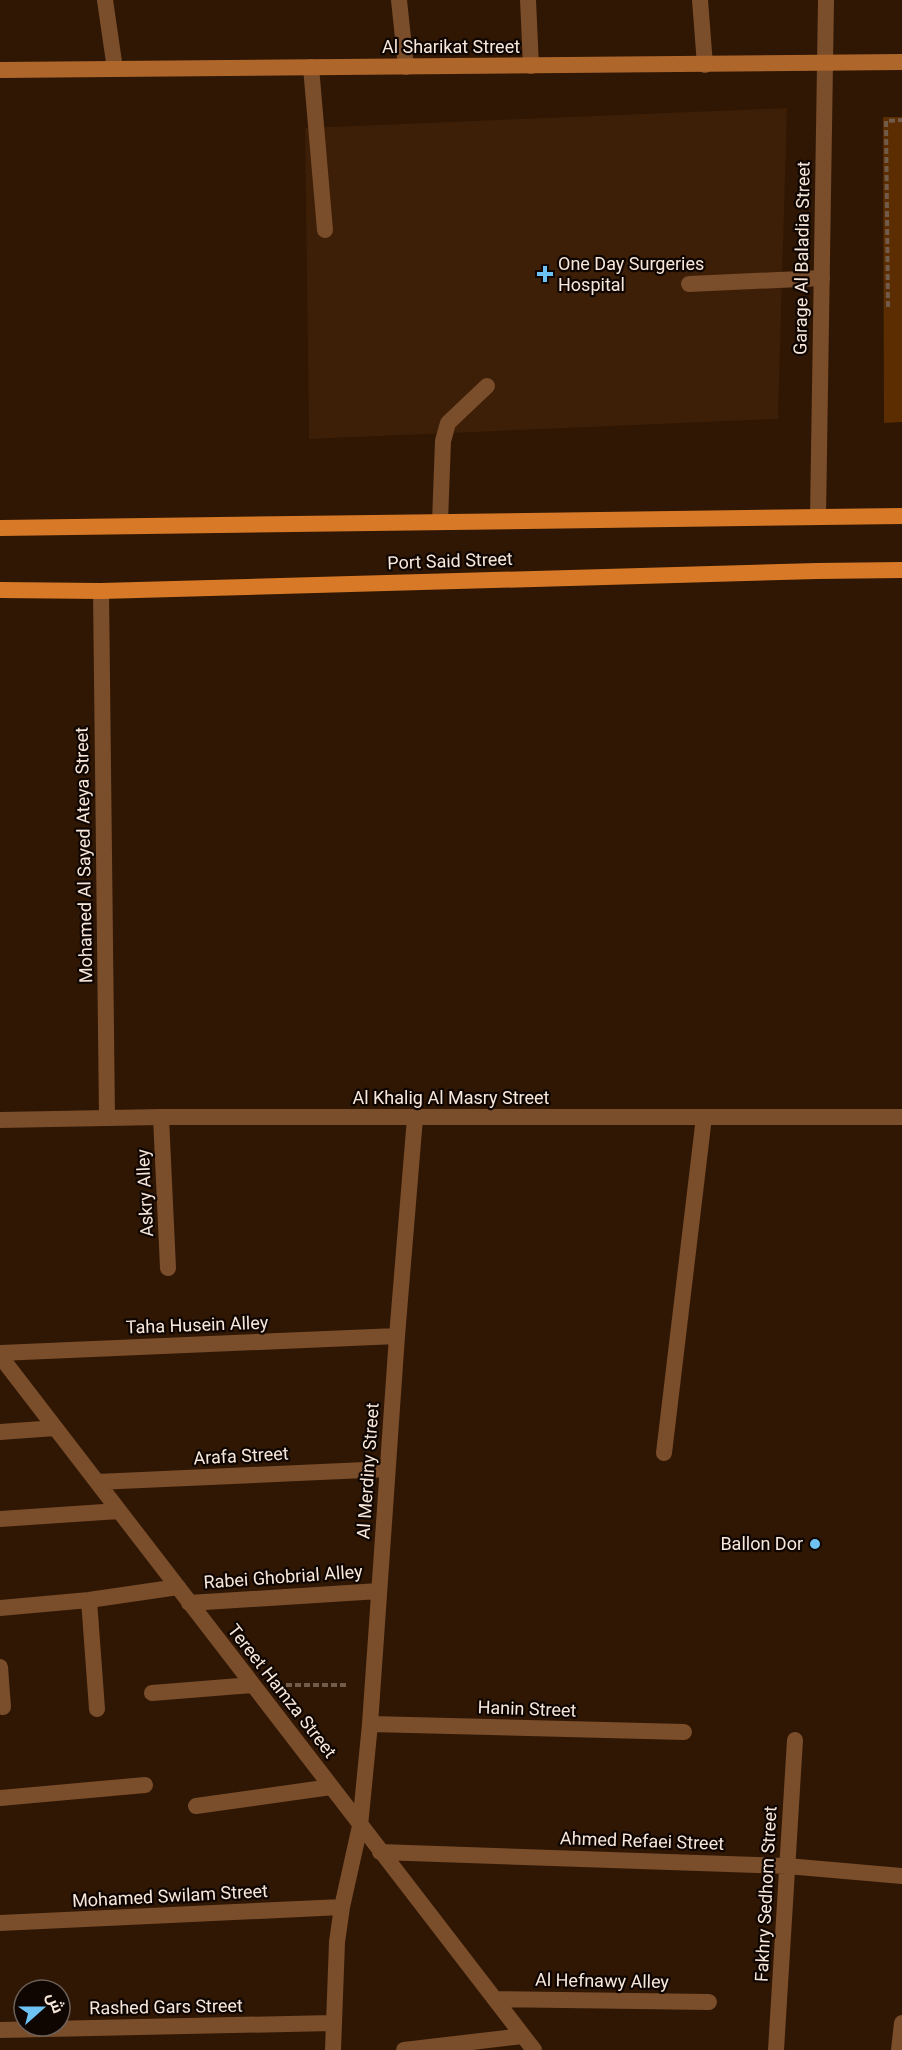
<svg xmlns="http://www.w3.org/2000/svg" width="902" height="2050" font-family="Roboto,Cairo,sans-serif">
<rect width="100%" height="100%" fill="#2f1704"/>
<path fill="#3d1e06" d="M787,108L778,419L309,439L305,128Z"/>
<path fill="#5c2d00" d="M883,117H902V422L884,423Z"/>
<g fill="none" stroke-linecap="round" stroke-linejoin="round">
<path stroke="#715b4b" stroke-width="4" stroke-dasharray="6 3" stroke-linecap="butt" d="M888,307L886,121L902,120
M286,1685H348"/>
<path stroke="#7a4d2b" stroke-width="16" d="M311,67L325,230
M689,284L822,278
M440,522L443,441L448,423L487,386"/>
<path stroke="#7a4d2b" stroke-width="16" d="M105,0L115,69
M399,0L406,67
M528,0L531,66
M700,0L705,65
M818,517L826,0
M101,591L107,1118
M161,1117L168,1268
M0,1353L397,1336
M0,1356L534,2050
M0,1432L55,1428
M664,1453L704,1117
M97,1482L387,1469
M0,1519L119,1511
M89,1600L97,1709
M189,1603L379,1591
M0,1608L89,1600L178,1587
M0,1667L3,1707
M152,1693L252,1685
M370,1724L684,1732
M0,1798L145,1785
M196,1806L331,1787
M380,1852L787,1866L902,1876
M0,1923L342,1907
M495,1999L709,2002
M0,2030L333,2023
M333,2050L337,1942L342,1907L360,1826L370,1724L397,1336L415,1118
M404,2050L523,2036
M776,2050L795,1740
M899,2050L902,2023"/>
<path stroke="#7a4d2b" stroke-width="16" d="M0,1120L161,1117H902"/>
<path stroke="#af662b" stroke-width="16" d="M0,70L902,62"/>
<path stroke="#d87927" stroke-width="16" d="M0,528L902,516
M0,590L101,591L817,571L902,570"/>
</g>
<g fill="#6ec2f3" stroke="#0f0601" stroke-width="2">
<path d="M542 265h6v6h6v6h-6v6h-6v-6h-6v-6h6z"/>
<circle cx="815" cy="1544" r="6"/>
</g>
<g text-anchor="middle" stroke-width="4.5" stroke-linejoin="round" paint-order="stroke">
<g font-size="18" fill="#f8e7db" stroke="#0f0601">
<text x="451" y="53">Al Sharikat Street</text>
<text transform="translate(802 258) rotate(-89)" y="6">Garage Al Baladia Street</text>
<text transform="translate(450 561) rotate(-2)" y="6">Port Said Street</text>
<text transform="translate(84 855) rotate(-91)" y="6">Mohamed Al Sayed Ateya Street</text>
<text x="451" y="1104">Al Khalig Al Masry Street</text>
<text transform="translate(145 1193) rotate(-93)" y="6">Askry Alley</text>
<text transform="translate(197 1325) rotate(-2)" y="6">Taha Husein Alley</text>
<text transform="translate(241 1456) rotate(-3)" y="6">Arafa Street</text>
<text transform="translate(368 1471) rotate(-86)" y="6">Al Merdiny Street</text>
<text transform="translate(283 1577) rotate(-4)" y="6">Rabei Ghobrial Alley</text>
<text transform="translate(282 1691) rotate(52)" y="6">Tereet Hamza Street</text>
<text transform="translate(527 1709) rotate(2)" y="6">Hanin Street</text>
<text transform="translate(642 1841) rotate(2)" y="6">Ahmed Refaei Street</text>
<text transform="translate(766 1894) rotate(-87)" y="6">Fakhry Sedhom Street</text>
<text transform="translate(170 1896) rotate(-3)" y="6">Mohamed Swilam Street</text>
<text transform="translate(602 1981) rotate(1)" y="6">Al Hefnawy Alley</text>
<text transform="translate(166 2007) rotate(-1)" y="6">Rashed Gars Street</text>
</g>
<g font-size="18" fill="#f8e7db" stroke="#0f0601" text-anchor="start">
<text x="558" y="270">One Day Surgeries<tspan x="558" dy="21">Hospital</tspan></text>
<text x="803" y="1550" text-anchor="end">Ballon Dor</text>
</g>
</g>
<g transform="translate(42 2008) rotate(69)"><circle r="28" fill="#0f0601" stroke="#6c6058" stroke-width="1.5"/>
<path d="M0-4.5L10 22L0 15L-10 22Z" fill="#6ec2f3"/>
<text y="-9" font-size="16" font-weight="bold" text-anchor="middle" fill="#f8e7db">ش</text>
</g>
</svg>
